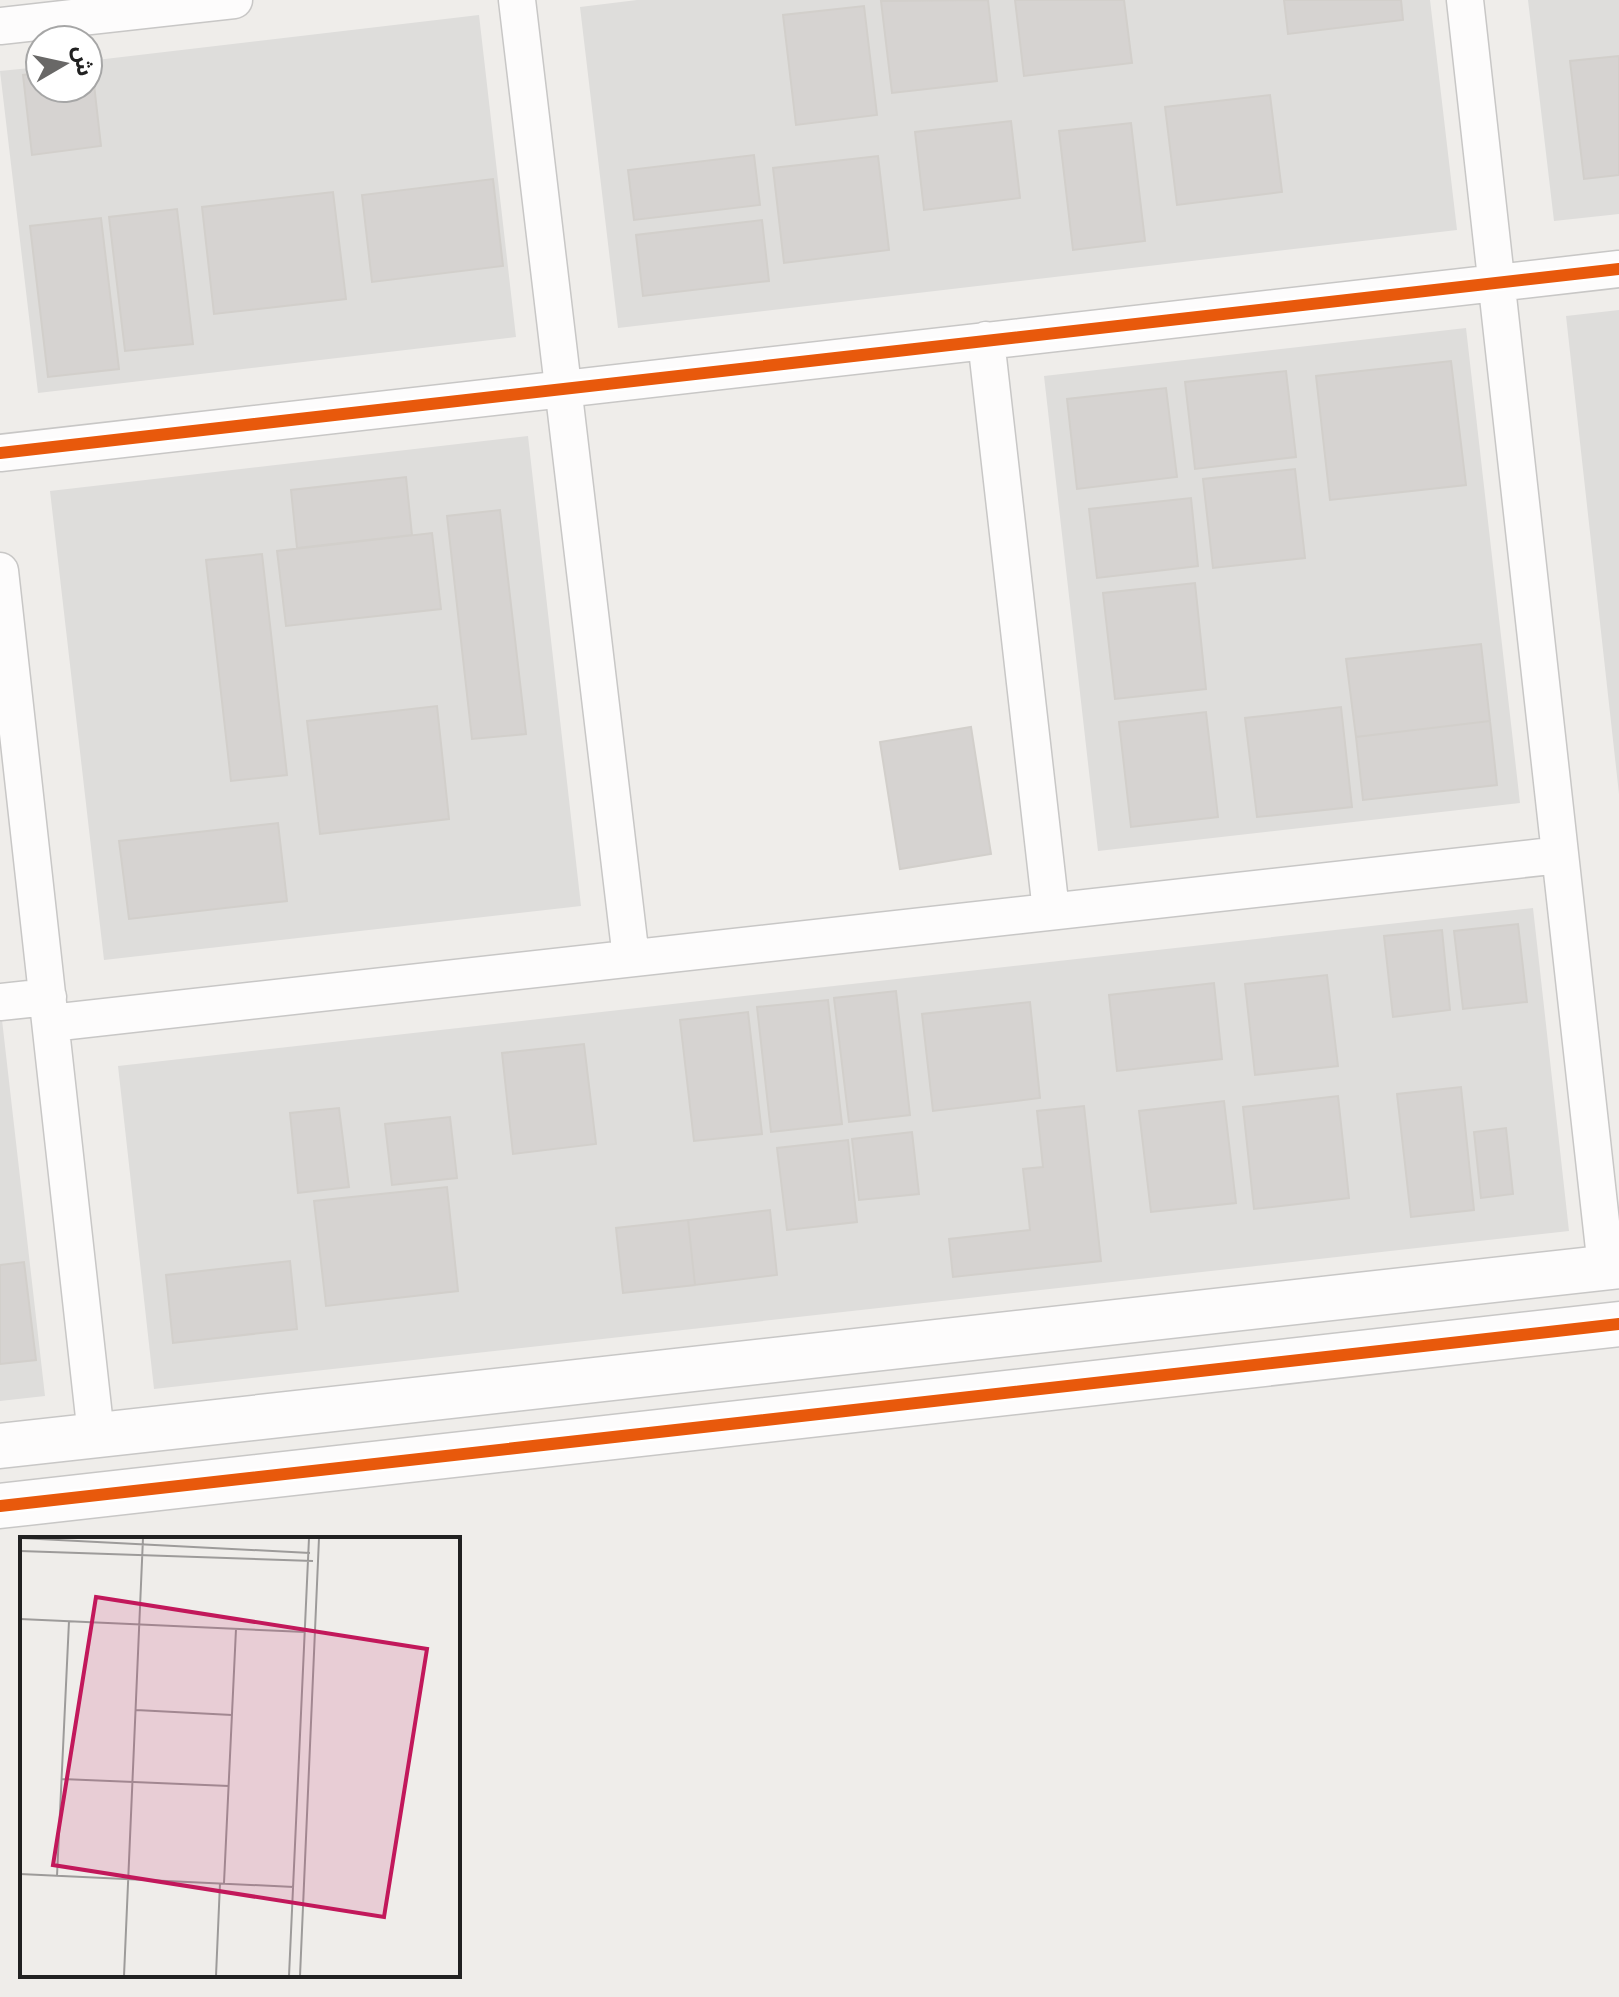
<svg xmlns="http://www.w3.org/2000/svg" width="1619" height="1997" font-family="'PT Sans','Noto Sans Arabic',sans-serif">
<rect width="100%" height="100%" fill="#efedea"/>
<path fill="#dedddb" d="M637,0H1430L1457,230L618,328L580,7Z
M1528,0H1619V214L1554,221Z
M479,15L516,337L38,393L0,71L40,67V88H88V61Z
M1619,310V794L1566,316Z
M1466,328L1520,803L1098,851L1044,376Z
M528,436L581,906L104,960L50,491Z
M1533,908L1569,1231L154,1389L118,1066Z
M0,1020H2L45,1396L0,1401Z"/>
<path fill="#d6d3d1" stroke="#d2cfcb" stroke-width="2" d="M988,0L997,81L892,93L881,1Z
M1015,0H1124L1132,63L1024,76Z
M1284,0H1401L1403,20L1288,34Z
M864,6L877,115L796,125L783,15Z
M1619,56V175L1584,179L1570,61Z
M88,67H92L101,146L32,155L23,75L40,73V88H88Z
M1270,95L1282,192L1177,205L1165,107Z
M1011,121L1020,198L924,210L915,132Z
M1131,123L1145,241L1073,250L1059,131Z
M754,155L760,205L634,220L628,170Z
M878,156L889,250L784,263L773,168Z
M493,179L503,266L372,282L362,195Z
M333,192L346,299L214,314L202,207Z
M177,209L193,344L125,351L109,217Z
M101,218L119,369L48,377L30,226Z
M762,220L769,281L643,296L636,235Z
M1451,361L1466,485L1330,500L1316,376Z
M1286,371L1296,457L1195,469L1185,382Z
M1166,388L1177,477L1077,489L1067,399Z
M1295,469L1305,558L1213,568L1203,479Z
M406,477L412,535L297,548L291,490Z
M1191,498L1198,566L1097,578L1089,509Z
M500,510L526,734L472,739L447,516Z
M432,533L441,609L286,626L277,551Z
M262,554L287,775L231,781L206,560Z
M1195,583L1206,689L1115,699L1103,593Z
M1481,644L1490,721L1356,737L1346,659Z
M437,706L449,819L320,834L307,721Z
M1341,707L1352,807L1257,817L1245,718Z
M1206,712L1218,817L1131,827L1119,722Z
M1490,721L1497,785L1363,800L1356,737Z
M971,727L991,854L900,869L880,742Z
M278,823L287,901L129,919L119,841Z
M1518,924L1527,1002L1463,1009L1454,931Z
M1442,930L1450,1010L1393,1017L1384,936Z
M1327,975L1338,1066L1255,1075L1245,984Z
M1214,983L1222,1059L1117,1071L1109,995Z
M896,991L910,1115L849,1122L834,998Z
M828,1000L842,1124L771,1132L757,1007Z
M1030,1002L1040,1098L933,1111L922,1014Z
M748,1012L762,1134L694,1141L680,1020Z
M584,1044L596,1144L513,1154L502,1053Z
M1461,1087L1474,1210L1411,1217L1397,1094Z
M1338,1096L1349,1198L1254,1209L1243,1107Z
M1224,1101L1236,1203L1151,1212L1139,1111Z
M1084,1106L1101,1261L953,1277L949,1239L1030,1230L1023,1169L1043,1167L1037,1111Z
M339,1108L349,1187L298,1193L290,1113Z
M450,1117L457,1178L392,1185L385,1124Z
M1506,1128L1513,1194L1481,1198L1474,1132Z
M912,1132L919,1194L859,1200L852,1139Z
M848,1140L857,1222L787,1230L777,1148Z
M447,1187L458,1291L326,1306L314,1201Z
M770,1210L777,1275L695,1285L688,1220Z
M688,1220L695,1285L623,1293L616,1228Z
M290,1261L297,1329L173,1343L166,1275Z
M24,1262L36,1360L0,1364V1265Z"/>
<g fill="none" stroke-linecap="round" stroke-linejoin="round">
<defs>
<path id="minor" d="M517,0L631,958
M1465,0L1606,1267
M0,26L234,0
M986,340L1051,911
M0,453L1619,269
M0,571L96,1435
M0,1002L48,997
M51,1023L1560,855"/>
<path id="tertiary" d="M0,1446L1619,1266
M0,1506L1619,1324"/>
</defs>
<use href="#minor" stroke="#c8c7c6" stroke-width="39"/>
<use href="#tertiary" stroke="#c8c7c6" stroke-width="47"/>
<use href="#minor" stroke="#fdfcfc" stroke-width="36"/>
<use href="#tertiary" stroke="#fdfcfc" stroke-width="44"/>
<defs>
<path id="cycleway" d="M0,453L1619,269
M0,1506L1619,1324"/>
</defs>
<use href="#cycleway" stroke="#fff" stroke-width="17"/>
<use href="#cycleway" stroke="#e8590c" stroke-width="12"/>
</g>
<g transform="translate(20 1537)">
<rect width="440" height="440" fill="#efedea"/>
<path fill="none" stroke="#9d9b9a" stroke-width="2" d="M0,1L290,16M0,14L293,24M0,82L285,95M116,173L212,178M42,242L209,249M0,337L274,350M37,339L49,84M204,346L216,92M104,439L123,1M196,439L200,346M269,439L289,1M280,439L299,1"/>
<path fill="#c2185b" fill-opacity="0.15" stroke="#c2185b" stroke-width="4" d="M76,60L407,112L364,380L33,328Z"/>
<rect width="440" height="440" fill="none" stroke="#212121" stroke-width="4"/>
</g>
<g transform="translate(64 64) rotate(81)"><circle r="38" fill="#ffffff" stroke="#a6a6a6" stroke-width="2"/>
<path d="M0-6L14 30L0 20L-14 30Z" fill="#696867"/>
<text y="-12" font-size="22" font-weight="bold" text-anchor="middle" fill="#212121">ش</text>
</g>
</svg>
